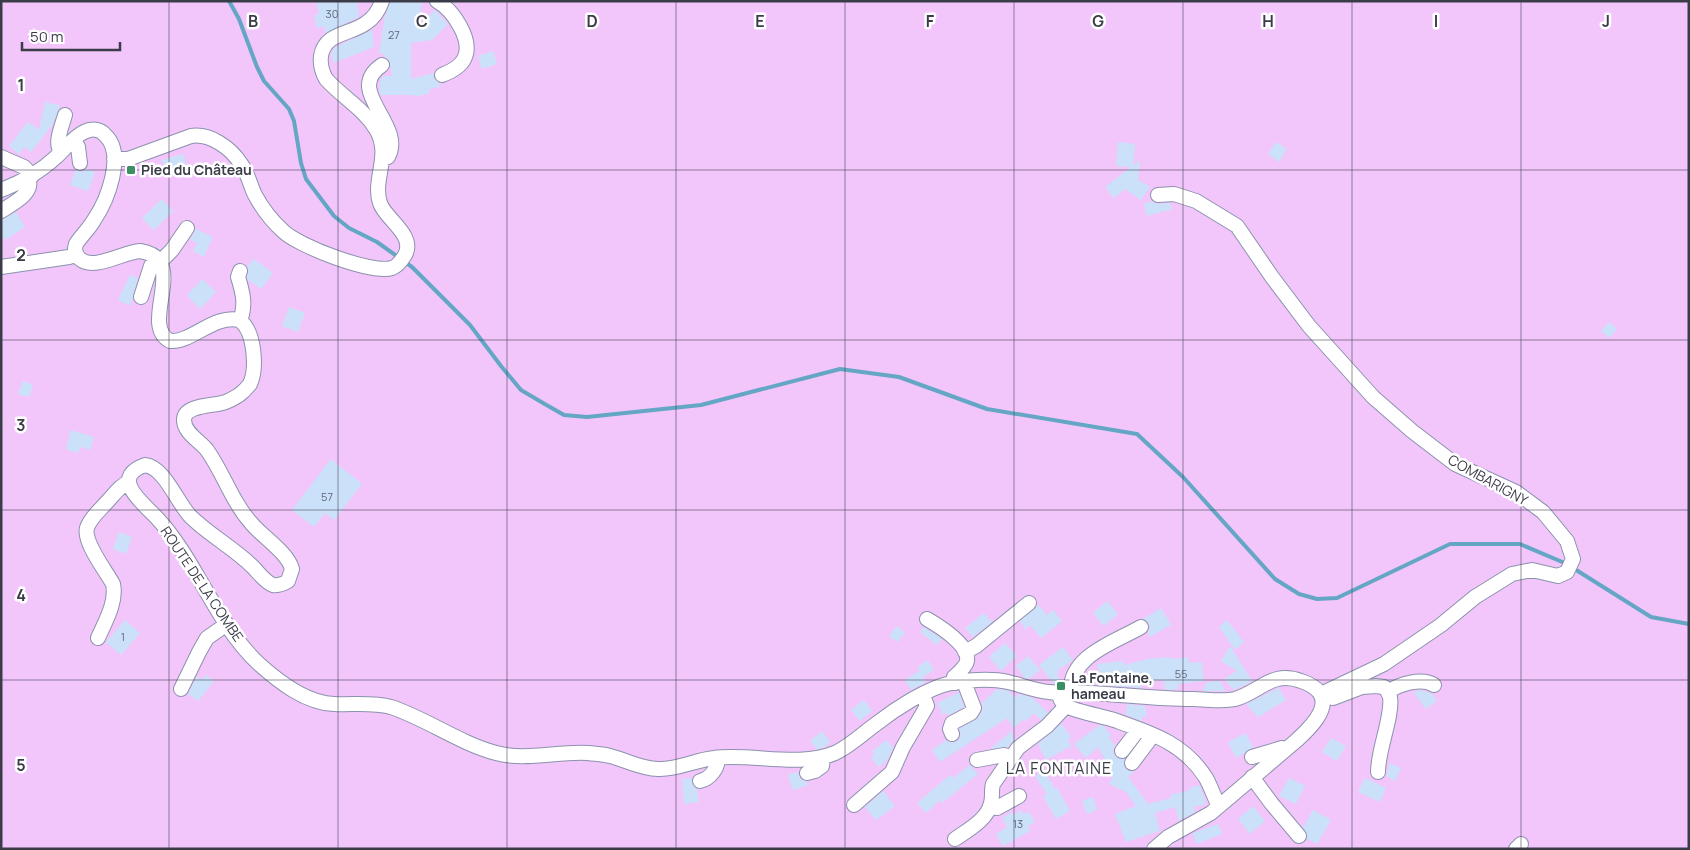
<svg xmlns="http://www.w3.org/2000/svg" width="1690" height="850" font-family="Manrope,sans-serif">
<rect width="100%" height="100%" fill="#f6f8fe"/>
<path fill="#f2c6fb" d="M1,1H1689V849H1Z"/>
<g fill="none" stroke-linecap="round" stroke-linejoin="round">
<path stroke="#65a6c5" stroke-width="4" d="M229,1L239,19L257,67L264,81L289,109L294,121L301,163L306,179L334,216L349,228L377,242L412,267L470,325L501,366L521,390L543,403L564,415L587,417L701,405L840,369L899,377L987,409L1137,434L1183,477L1275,579L1299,594L1317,599L1337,598L1450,544H1520L1567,564
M1573,568L1651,617L1689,624"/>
</g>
<path fill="#cbe1f9" d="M316,1H357L359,17L325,33L324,26L317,28L314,15L319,14Z
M391,1L422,3L418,27L435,10L448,24L432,40L411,43V79L434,73V79L439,83L440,87L429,89L430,93L415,97L414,95H381L380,94V80L384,76H392L389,59L385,57L383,53L379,54L385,15Z
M372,30L374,47L334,63L331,55L334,48Z
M493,51L497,64L482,69L478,56Z
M45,102L60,105L53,124L31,152L24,147L19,154L9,146L28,122L39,130Z
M1118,142L1135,144L1133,166L1140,160L1138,180L1150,187L1141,200L1125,189L1114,198L1105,187L1131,167L1116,166Z
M1276,142L1287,149L1279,162L1268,154Z
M183,154L188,172L167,177L162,160Z
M86,169L95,172L88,191L70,185L76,170L82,172Z
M162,199L173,211L154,230L142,218Z
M1152,201L1158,204L1170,203L1172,209L1147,216L1144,204Z
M16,212L25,227L5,240L1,235V220Z
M196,229L213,237L204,257L193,251L197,243L190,240Z
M254,259L273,273L261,289L248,280L247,277V267Z
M130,275L138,278L130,306L118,300Z
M202,279L216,292L200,309L187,295Z
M289,307L305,313L298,332L282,326Z
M1609,322L1617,329L1609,338L1601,331Z
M23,381L33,385L29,397L18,394Z
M71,430L94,437L90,450L80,447L78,453L66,449Z
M331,459L362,484L334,520L325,513L314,527L292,510Z
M119,532L132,537L126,554L113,549Z
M1107,601L1118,614L1104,626L1093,613Z
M1039,605L1047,615L1053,610L1062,621L1041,638L1030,625L1025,629L1020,621Z
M1161,608L1171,625L1150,637L1148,632L1150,628L1149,623L1143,619Z
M984,613L992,622L973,637L965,628Z
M125,620L140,633L121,655L106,642Z
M1227,620L1244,642L1235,650L1219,627Z
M897,626L905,633L897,642L889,636Z
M924,627L942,639L937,645L920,632Z
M1005,643L1017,656L1001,671L989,657Z
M1230,646L1252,681L1234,690L1224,679L1237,671L1221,661Z
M1063,647L1073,660L1058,670L1059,672L1057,674L1062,684H1054L1039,665Z
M1028,656L1040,670L1029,679L1025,678L1016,666Z
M1170,657L1172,659L1188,657L1189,663L1202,662L1204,681L1178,684V689L1171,690L1165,689L1163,680L1140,682L1141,688L1111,686L1109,680L1101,682L1097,664L1123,661L1124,665L1147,659Z
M928,660L934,670L923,677L926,682L911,690L905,680L919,671L917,667Z
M206,675L214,681L198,701L188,694L197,676L202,680Z
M1220,681L1225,691H1202L1207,682Z
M1279,688L1286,700L1258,717L1246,704Z
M997,689L1009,691L1015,698L1019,694L1033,698L1048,713L1041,720L1034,713L1026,721L1024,719L1014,728L1007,718L940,762L932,750L946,740L951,743L959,740L961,735L959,729L978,718L983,709L982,703Z
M1418,690L1431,693L1437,701L1426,709L1414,693Z
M959,692L964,707L949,715L947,713L943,715L937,703Z
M864,700L872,711L860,721L851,710Z
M1127,704L1145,706L1147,717L1142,716V721L1126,715Z
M1061,724L1071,736L1068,740L1072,749L1069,747L1046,760L1038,744Z
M1100,725L1104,726L1111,736L1109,737L1115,746L1113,750L1114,755L1117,758L1124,759V766L1126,770L1134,771L1128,777L1148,804L1171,798L1170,795L1190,790L1189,788L1200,785L1206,804L1193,807L1195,812L1179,821L1175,807L1155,813L1160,831L1126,842L1115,814L1136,806L1126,792L1109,784L1113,776L1105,768L1108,765L1098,747L1086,758L1074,744Z
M822,731L830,742L823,748L817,749L810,741Z
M1012,731L1014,740L1008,747L990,749Z
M1246,733L1253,748L1236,758L1228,742Z
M1331,738L1346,746L1337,761L1322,752Z
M886,740L893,748L888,759L879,767L871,758L875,754L872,752Z
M1390,763L1401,768L1395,781L1386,776Z
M970,765L978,774L942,803L940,800L926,813L917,803L950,775L953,778Z
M1044,770L1055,789L1057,788L1070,811L1056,819L1043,796L1047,794L1035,776Z
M798,772L800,779L807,782L808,785L793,790L788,775Z
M692,778V784L697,789L699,802L684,804L682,779Z
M1289,778L1305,786L1296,804L1279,796Z
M1365,778L1386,788L1380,802L1358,792Z
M883,791L895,806L876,820L865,807Z
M1093,797L1097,810L1087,814L1082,801Z
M1253,806L1265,821L1250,834L1238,819Z
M1021,810L1023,814L1029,812L1035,822L1028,826L1030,831L1003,846L996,834L1007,827L1002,818L1012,812L1013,815Z
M1313,810L1331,820L1317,844L1307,839V834L1303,827Z
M1218,824L1222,834L1196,844L1193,833Z"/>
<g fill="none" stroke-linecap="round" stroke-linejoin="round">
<defs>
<path id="minor" d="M437,1C453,10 474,41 464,59C460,67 450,72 442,75
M382,65C343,91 406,124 388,157L383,159
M74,140L78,147L80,163
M61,152C54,143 62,126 65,115
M1,157L24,167L32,176
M114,159H128L191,136C210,133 231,148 241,164C248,173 250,185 255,195C262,208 272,221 283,231C298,246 371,274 392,268C398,266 402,260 405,255C416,235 385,219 380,203C372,179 392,155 376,129C363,108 342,97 326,79C322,72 320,64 321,56C325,32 350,35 366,23C374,18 379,10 382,1
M1,190C22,182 40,172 56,157C65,149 73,137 84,132C92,128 100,129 105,135C126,154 107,201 94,220C89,229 81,236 76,244C74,250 75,255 80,259C94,271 123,252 140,251C191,259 138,324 170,341C191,343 214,314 239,320C255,330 257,369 250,384C247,388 243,392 239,395C234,398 228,402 222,403C212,406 184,405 184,420C184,433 200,441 207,450C224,474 232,502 252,524C263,537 288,553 292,569L288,581C283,584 279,586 273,585C265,582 259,573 253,567C234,548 209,535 190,516C177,502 164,467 145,465C109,478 143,503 157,518C197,561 215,623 259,664C279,682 306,703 334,704C352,705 372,702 391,707C427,719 459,743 496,753C524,761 559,751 588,753C595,754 603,754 610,756C626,760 641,769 658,769C677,770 695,760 714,758C752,753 799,768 835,753C850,746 862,734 876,724C895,709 927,688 951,683C969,680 990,678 1008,682C1021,685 1035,691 1049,692C1063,694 1078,692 1092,693C1126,695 1159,699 1192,699C1206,699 1222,702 1235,699C1260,692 1272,670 1301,681C1307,683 1315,687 1319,692C1332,708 1308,730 1297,740L1211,813L1168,837L1154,849
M1158,195L1174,194L1196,201L1237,226L1272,277L1309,326L1373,397L1412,431L1455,464L1516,492L1543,512L1567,541L1573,559L1567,572L1558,576L1532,570L1512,574L1475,597L1441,625L1384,664L1321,694
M1,211C12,204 35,193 28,178
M159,263L172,250L187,228
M1,267L69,257L76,255
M141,297L151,266L156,258
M240,321C246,305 243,293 238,277L240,271
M927,619C939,626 970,645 967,661C966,667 958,673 954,677L955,683
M98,638C105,622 117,602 113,584C106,571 83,542 87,528C90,518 100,510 106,503C113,496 120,485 129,482
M965,652L976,646L1029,603
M181,689L199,652L207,638L227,624
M1388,692C1399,684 1422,677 1434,685
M1059,693C1059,698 1061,702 1066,706C1075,711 1101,716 1114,720C1151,733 1184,743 1206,778C1211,787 1214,797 1219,806
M1071,693C1068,656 1115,642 1141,627
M1333,698L1362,687L1376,686L1384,687C1387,690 1389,693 1390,697C1393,716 1378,749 1378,772
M952,734L950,729L952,723L971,713L974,708L964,682
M1122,751L1138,730
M1252,757L1282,748L1284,749
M977,760L1004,755L1007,756
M1132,763L1153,735
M807,773L815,771L822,766L823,757
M1252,777L1272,804L1299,836
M700,781C710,779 718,768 718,758
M854,805L892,772L903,747L927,706L923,695
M990,806L997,808L1019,796
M955,839C968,830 988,819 991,803C993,796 991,790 993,784L1018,748L1047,726L1066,706
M1516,849L1521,844"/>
</defs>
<use href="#minor" stroke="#8b92ad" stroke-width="16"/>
<use href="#minor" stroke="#fff" stroke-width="14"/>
</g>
<path fill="none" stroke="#3a3c48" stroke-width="1" stroke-opacity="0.55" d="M169,1V849M338,1V849M507,1V849M676,1V849M845,1V849M1014,1V849M1183,1V849M1352,1V849M1521,1V849M1,170H1689M1,340H1689M1,510H1689M1,680H1689"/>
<g fill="#3a9063" stroke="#fff" stroke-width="2">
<rect x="126" y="165" width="10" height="10" rx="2.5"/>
<rect x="1056" y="681" width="10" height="10" rx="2.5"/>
</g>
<g text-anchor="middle" stroke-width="5" stroke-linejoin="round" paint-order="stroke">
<g font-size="11" fill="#5e6574">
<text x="332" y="18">30</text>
<text x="394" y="39">27</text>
<text x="327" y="501">57</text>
<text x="123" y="641">1</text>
<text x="1181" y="678">55</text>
<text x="1018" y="828">13</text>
</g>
<g font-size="14" font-weight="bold" fill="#3a3c48" stroke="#fff" text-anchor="start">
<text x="141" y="175">Pied du Château</text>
<text x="1071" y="683">La Fontaine,<tspan x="1071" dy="16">hameau</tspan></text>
</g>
<g font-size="14" fill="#3a3c48" stroke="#fff">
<text transform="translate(1488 480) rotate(29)" y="5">COMBARIGNY</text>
<text transform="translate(202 584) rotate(56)" y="5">ROUTE DE LA COMBE</text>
</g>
<g font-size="16" letter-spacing="1" fill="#3a3c48" stroke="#fff">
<text x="1059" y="774">LA FONTAINE</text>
</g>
</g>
<g font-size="16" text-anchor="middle" font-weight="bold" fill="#3a3c48" stroke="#fff" stroke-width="5" stroke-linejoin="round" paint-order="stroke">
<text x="253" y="27">B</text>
<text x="422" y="27">C</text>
<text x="592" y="27">D</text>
<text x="760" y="27">E</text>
<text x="930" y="27">F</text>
<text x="1098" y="27">G</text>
<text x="1268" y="27">H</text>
<text x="1436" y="27">I</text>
<text x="1606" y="27">J</text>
<text x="21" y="91">1</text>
<text x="21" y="261">2</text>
<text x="21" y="431">3</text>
<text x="21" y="601">4</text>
<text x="21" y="771">5</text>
</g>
<rect width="1690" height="850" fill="none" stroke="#3a3c48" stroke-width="5"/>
<path d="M22 42v8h98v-8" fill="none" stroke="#3a3c48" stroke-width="2.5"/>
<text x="30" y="42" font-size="15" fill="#3a3c48" stroke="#ffffff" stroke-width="4" paint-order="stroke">50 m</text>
</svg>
